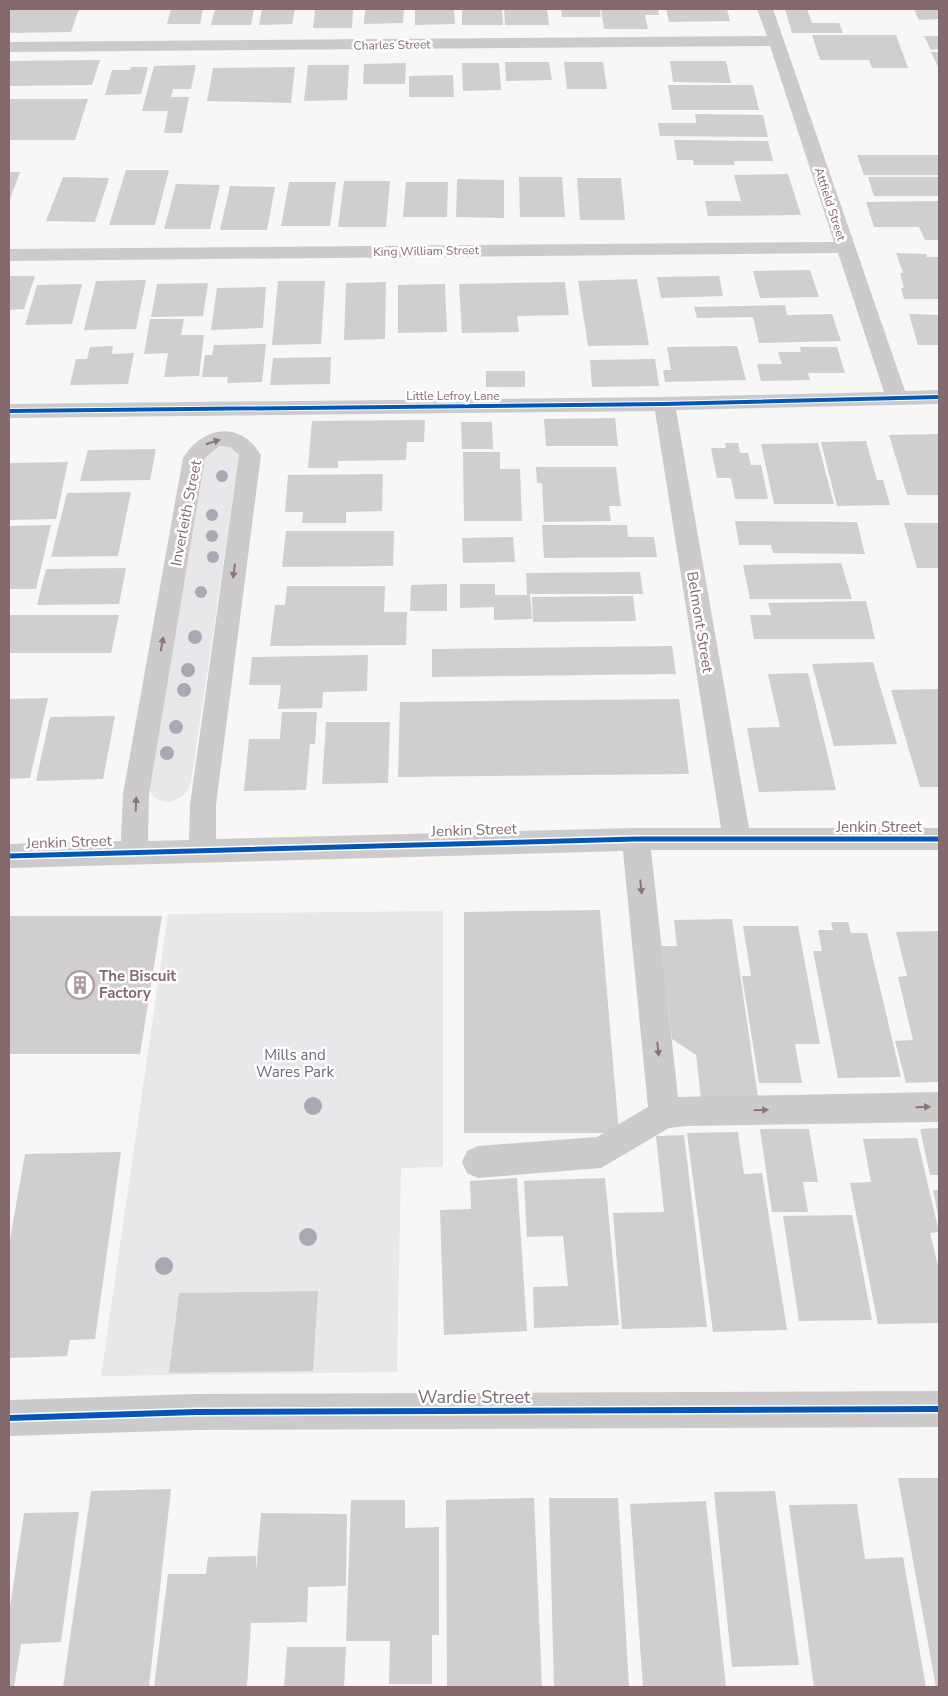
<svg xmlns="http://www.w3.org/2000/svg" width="948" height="1696" font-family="'Nunito Sans',sans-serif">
<rect width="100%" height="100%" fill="#f7f7f7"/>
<path fill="#e8e8eb" d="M228,446L233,448L239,456L191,782C186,801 163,810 150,792V786L203,457L216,447Z
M443,911V1167L401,1168L397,1372L101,1376L168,914Z"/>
<path fill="#d1cecf" d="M9,9H79L71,32L9,33Z
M171,9H203L200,24H167Z
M215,9H254L251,25H211Z
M262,9H295L292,24L259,25Z
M315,9H353L352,28H313Z
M365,9H404L403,23L364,24Z
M415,9H454L455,24L415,25Z
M462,9H502L503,25H462Z
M504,9H547L549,25H505Z
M561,9H600L601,17H562Z
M601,9H658L659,15H645L648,29H604Z
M666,9H727L730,21L669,22Z
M785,9H807L812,23H839L843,33H792Z
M914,9H939V19L919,20Z
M812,35H896L908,68H872L869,60H820Z
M924,36H939V49L931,50Z
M931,52H939V69Z
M100,60L92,85L9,86V61Z
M670,61H726L731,83L673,82Z
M505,62H549L552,80L506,81Z
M564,62H603L607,89H567Z
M406,63L405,84H363L364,64Z
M462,63H499L501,90L463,91Z
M196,65L191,89H173L171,97H189L182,133H164L168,111H142L154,66Z
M308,65H349L347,100L304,101Z
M131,67H148L141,94L105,95L112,70H130Z
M295,67L291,103L207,101L213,68Z
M453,75L454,97H409V76Z
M668,85H753L759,110H672Z
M9,99H88L75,140H9Z
M695,114L763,115L768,137L660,136L658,123H696Z
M674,140L768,141L773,161H734L735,165H694L693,160H677Z
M857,155H939V175H864Z
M126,170H169L155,225H109Z
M9,172H20L9,202Z
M788,174L801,215L708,216L705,201H741L734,175Z
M63,177L109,178L95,222L46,221Z
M519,177H562L565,217H520Z
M868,177H939V196H874Z
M577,178H621L625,220H580Z
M457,179L504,180V218L456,217Z
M344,181H390L386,227H338Z
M289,182H336L330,226H281Z
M406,182H448L447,217H403Z
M176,184L220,185L210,229H164Z
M230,186L275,187L267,230H220Z
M939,201V240H925L919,227H874L866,202Z
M896,253L926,254L927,257H939V299H904L901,288H904L900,273H903Z
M810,270L819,297L760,298L753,271Z
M9,276H35L24,309L9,310Z
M719,276L723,296L661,298L657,277Z
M637,279L649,345L588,346L578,281Z
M146,280L136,329L84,330L96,281Z
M278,281H325L321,344L272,345Z
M386,282L385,339L344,340L346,283Z
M565,282L569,315L517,316L519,332L462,333L459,284Z
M208,283L203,316L151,317L157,284Z
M82,284L72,324L25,325L37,285Z
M445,284L447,332L398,333V285Z
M266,287L263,328L211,330L217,288Z
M785,305L787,315L832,314L841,341L759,343L753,317L697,318L694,307Z
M909,314L939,315V345H918Z
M150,319H184L181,335H204L199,376L164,377L168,353L144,354Z
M266,344L262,382L227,383L228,377H202L205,355H212L214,345Z
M113,346L112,354L134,353L128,384L70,385L76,359H87L90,347Z
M737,346L746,380L665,382L663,370H671L667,347Z
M800,347H837L845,373H808L810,380L761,381L757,364H782L778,352H801Z
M331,357L330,384L270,385L273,358Z
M655,359L659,386L592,387L590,360Z
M486,371H525V387H486Z
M615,418L618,446H546L544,419Z
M425,420L424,442H407L406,460L338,461V468H308L312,421Z
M461,422H492L493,449H462Z
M939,434V495H907L889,435Z
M866,441L877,480H883L890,505L837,506L821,442Z
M725,443H738L740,453H748L751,465H761L768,499H735L731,478H717L711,448H726Z
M818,443L834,504H774L761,444Z
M156,449L150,480L80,481L88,450Z
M463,452H500V469H520L522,521H464Z
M68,462L56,519L9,520V463Z
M536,467H616L621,506H609L611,521L544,522L542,483H537Z
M383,474L382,511L346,512V523H302L303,512H285L288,475Z
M131,492L118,556L51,557L67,493Z
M735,521L857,522L865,554L773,553L771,545H739Z
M904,523H939V568H917Z
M51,525L36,589H9V526Z
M542,525H627L628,537H654L657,557L544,558Z
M286,531H394L393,566L282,567Z
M513,537L515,562L463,563L462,538Z
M841,563L852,599H750L743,565Z
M126,568L119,604L37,605L46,569Z
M640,572L643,594H530L532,619L494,620V607L460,608V584H495V595H527L526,573Z
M447,584V611H410L411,585Z
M287,586H385L384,612H407L406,645L270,646L275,605H285Z
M633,596L636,621L533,622L532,597Z
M866,601L875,639H754L750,615H771L768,603Z
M9,615H119L111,653H9Z
M672,646L676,674L432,677V649Z
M368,655L367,691L323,692L322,708L278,709L281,685H249L252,657Z
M873,662L897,744L834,746L812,664Z
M808,673L836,790L759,792L747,728L780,727L768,674Z
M939,689V787H920L891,690Z
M48,698L30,778L9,779V699Z
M679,699L689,774L398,777L400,702Z
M282,712H317L315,744H310L306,790L244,791L249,739H280Z
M115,716L103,779L36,781L50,717Z
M326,722H390L388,783L322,784Z
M600,910L619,1133H464V912Z
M9,916H162L140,1054H9Z
M732,919L758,1097L701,1098L696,1055L672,1039L661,946H677L674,920Z
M831,922H848L851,933H867L901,1077L838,1078L813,951H822L818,930H833Z
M743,926H798L820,1044H795L802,1083H759L742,976H751Z
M939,931V1082L906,1083L895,1041L913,1040L898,977L907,976L896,932Z
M939,1128V1175H930L920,1129Z
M760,1129H809L818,1182H803L808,1212H772Z
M738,1132L744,1174L762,1173L787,1330L713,1332L687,1133Z
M684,1135L707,1327L622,1329L613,1213L664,1212L656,1136Z
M917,1138L939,1232L930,1233L939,1270V1323L878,1324L850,1183L871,1182L863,1139Z
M121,1152L95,1339L70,1340L67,1356L9,1358V1245L25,1154Z
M517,1178L527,1331L444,1335L440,1210L471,1209L470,1181Z
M605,1178L619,1325L534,1328L533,1287L568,1286L563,1236L527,1237L524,1181Z
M933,1190H939V1215H938Z
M852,1215L872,1320L799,1321L783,1216Z
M318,1291L313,1371L169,1373L179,1293Z
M898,1478H939V1687H936Z
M171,1489L149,1687H63L91,1491Z
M775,1491L799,1665L732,1667L714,1492Z
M534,1498L542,1687H447L446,1500Z
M549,1498H618L629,1687H554Z
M351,1500H405V1528L439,1527V1635H432V1684H389L390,1641H346Z
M706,1501L726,1687H643L630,1504Z
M857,1504L865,1559L903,1557L926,1687H814L789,1505Z
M79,1512L61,1642L21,1644L14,1687H9V1614L24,1513Z
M261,1513L347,1514L346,1586L308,1587L307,1622L251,1623L247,1687H154L168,1574H206L208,1557L256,1556V1571Z
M287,1647H346L344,1687H284Z"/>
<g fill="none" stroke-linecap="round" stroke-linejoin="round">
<path fill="#cccaca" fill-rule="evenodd" d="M757,9H773L905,391L939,390V404L676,410L749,828H939V850H651L678,1097L939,1092V1122L686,1126L669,1128L601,1168L478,1178L467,1173L462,1162L467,1151L478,1146L597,1137L648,1107L623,851L9,868V844L121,841L123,794L183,458C203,426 240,420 261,455L216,805V839L636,828H721L655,411L9,418V404L664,397L884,392L838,253L9,261V249L834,242L770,46L9,52V42L767,36ZM219,446L230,447L239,455L190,805L189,840L148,841L149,794L205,458Z
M939,1391V1427L196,1430L9,1436V1400L196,1394Z"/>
<defs>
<path id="cycleway-far2" d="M9,411L664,404L939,397"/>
<path id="cycleway-far1" d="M9,856L636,839H939"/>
<path id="cycleway" d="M9,1418L196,1412L939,1409"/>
</defs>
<use href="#cycleway-far2" stroke="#fff" stroke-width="6"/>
<use href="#cycleway-far1" stroke="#fff" stroke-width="8"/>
<use href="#cycleway" stroke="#fff" stroke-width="9"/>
<use href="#cycleway-far2" stroke="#0057b8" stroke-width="4"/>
<use href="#cycleway-far1" stroke="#0057b8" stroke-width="5"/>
<use href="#cycleway" stroke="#0057b8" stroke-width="6"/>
</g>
<g fill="#aca8b3">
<circle cx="222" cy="476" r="6"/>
<circle cx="212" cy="515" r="6"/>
<circle cx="212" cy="536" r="6"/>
<circle cx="213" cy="557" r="6"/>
<circle cx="201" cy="592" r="6"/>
<circle cx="195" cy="637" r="7"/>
<circle cx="188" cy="670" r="7"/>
<circle cx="184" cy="690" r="7"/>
<circle cx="176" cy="727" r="7"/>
<circle cx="167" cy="753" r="7"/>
<circle cx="313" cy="1106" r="9"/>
<circle cx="308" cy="1237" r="9"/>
<circle cx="164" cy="1266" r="9"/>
</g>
<defs><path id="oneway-solid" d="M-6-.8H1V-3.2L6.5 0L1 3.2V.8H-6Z" transform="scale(1.25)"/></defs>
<g fill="#8b7475">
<use href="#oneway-solid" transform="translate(213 442) rotate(-17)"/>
<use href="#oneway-solid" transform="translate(234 571) rotate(98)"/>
<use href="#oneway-solid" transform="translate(162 644) rotate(-80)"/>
<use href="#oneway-solid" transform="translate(136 804) rotate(-88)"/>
<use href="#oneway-solid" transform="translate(641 887) rotate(84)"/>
<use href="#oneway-solid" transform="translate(658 1049) rotate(84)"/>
<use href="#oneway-solid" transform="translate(923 1107) rotate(-1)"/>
<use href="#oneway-solid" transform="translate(761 1110) rotate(-1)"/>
</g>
<defs>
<symbol id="building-ring" viewBox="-11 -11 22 22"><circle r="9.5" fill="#fff" stroke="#ac9b9d" stroke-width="1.5"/><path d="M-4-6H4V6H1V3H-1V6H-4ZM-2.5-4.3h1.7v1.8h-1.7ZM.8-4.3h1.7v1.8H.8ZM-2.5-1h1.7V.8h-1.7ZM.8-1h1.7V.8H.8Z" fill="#ac9b9d"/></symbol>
</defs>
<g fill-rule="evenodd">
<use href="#building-ring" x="64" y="969" width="32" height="32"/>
</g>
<g text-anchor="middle" stroke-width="5" stroke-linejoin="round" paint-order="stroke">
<g font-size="12" fill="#846a6c" stroke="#fff">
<text transform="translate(392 45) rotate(-1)" y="4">Charles Street</text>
<text transform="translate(830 204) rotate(72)" y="4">Attfield Street</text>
<text transform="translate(426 251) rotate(-1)" y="4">King William Street</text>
<text x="453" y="400">Little Lefroy Lane</text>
</g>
<g font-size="15" fill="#846a6c" stroke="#fff">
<text transform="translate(186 513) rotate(-79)" y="5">Inverleith Street</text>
<text transform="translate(700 622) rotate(81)" y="5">Belmont Street</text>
<text x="879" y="832">Jenkin Street</text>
<text transform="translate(474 830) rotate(-2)" y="5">Jenkin Street</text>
<text transform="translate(69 842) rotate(-2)" y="5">Jenkin Street</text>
</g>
<g font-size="15" font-weight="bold" fill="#846a6c" stroke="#fff" text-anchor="start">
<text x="99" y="981">The Biscuit<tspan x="99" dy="17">Factory</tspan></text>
</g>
<g font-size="15" fill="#6e687c" stroke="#fff">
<text x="295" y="1060">Mills and<tspan x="295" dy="17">Wares Park</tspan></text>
</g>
<g font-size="18" fill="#846a6c" stroke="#fff">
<text x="474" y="1403">Wardie Street</text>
</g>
</g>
<rect width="948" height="1696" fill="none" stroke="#846a6c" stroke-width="20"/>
</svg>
